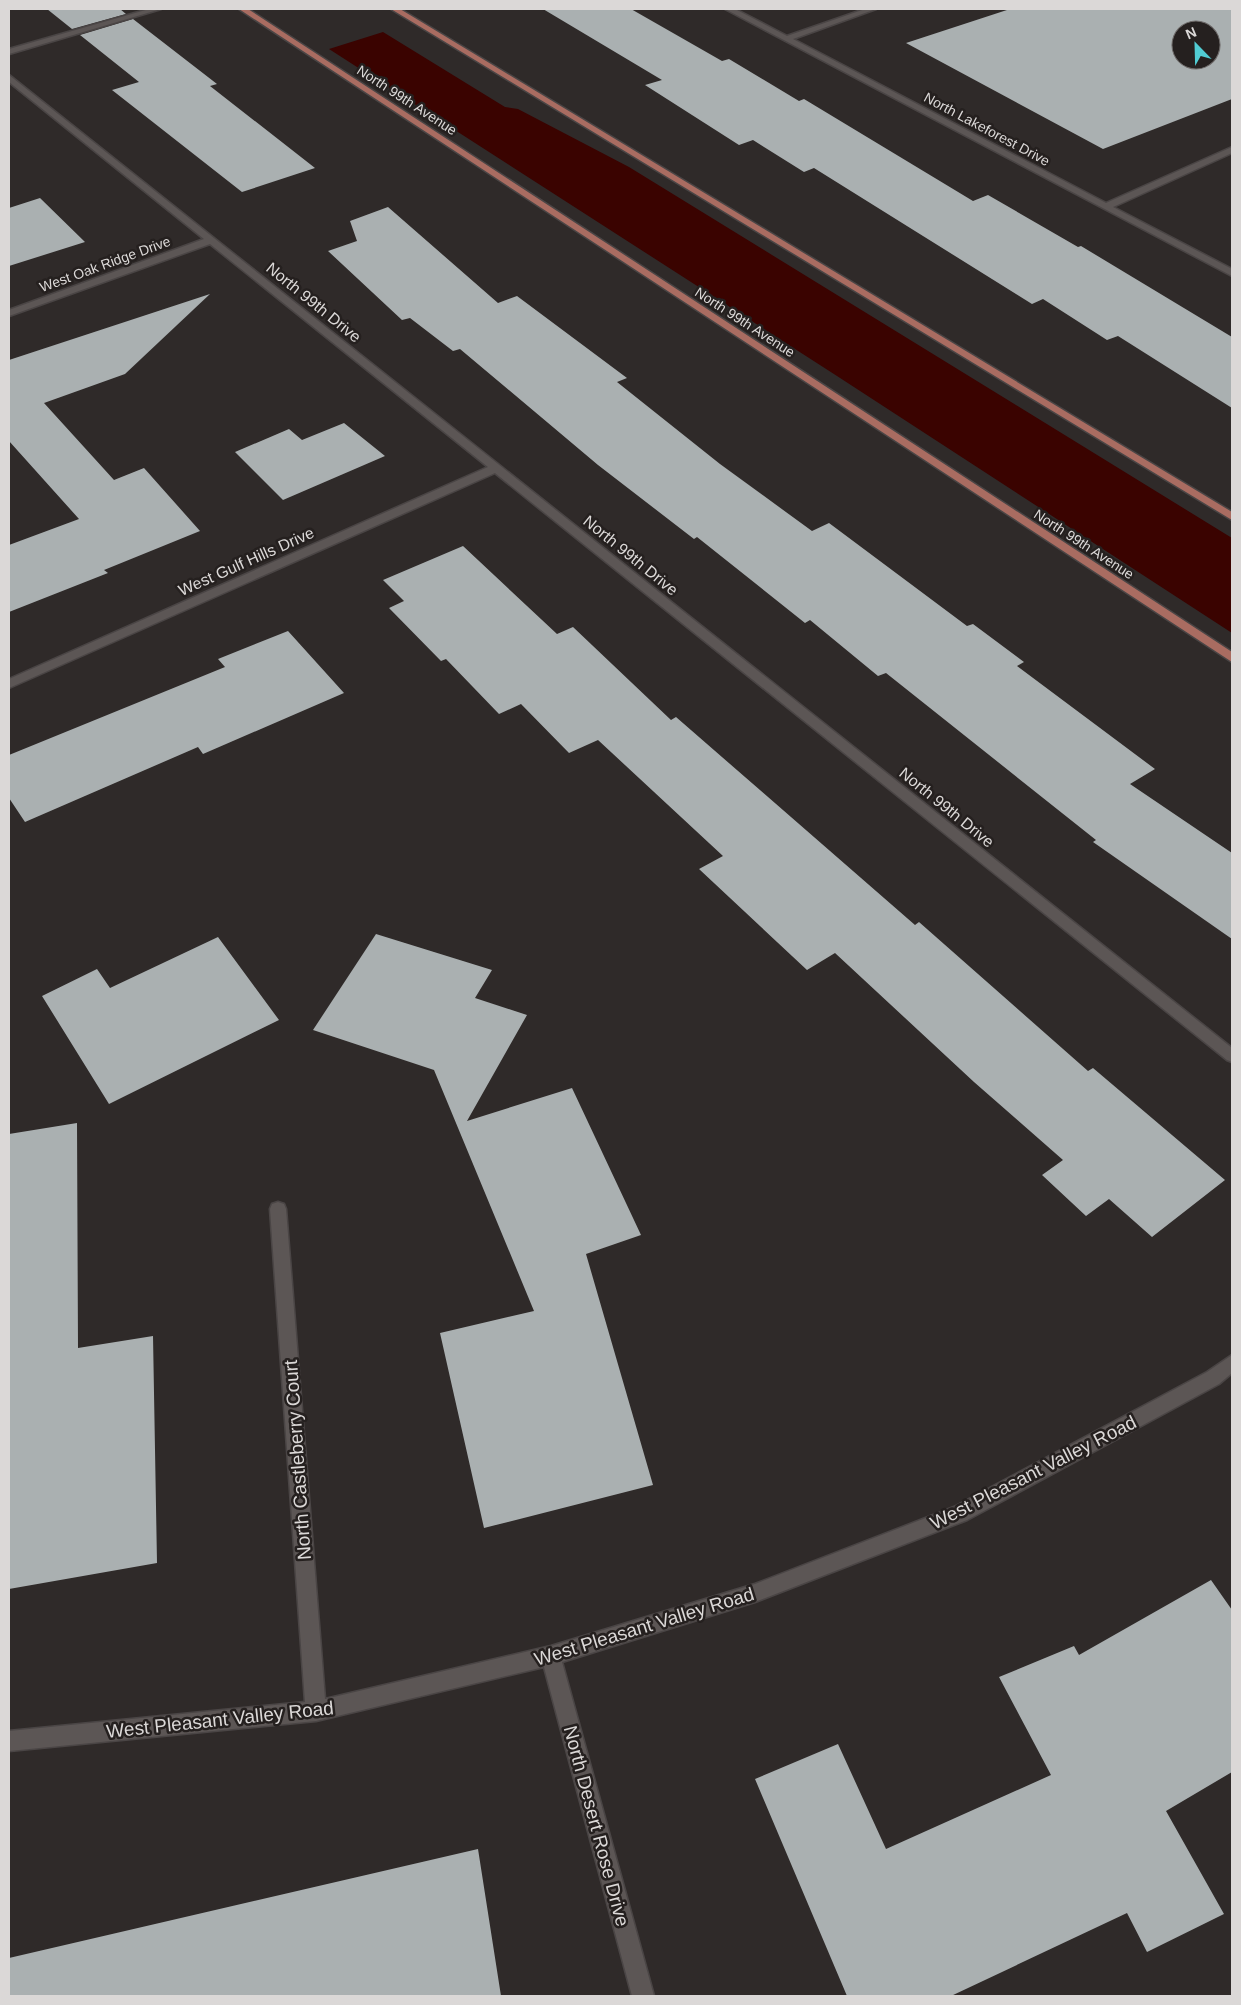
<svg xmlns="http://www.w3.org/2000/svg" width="1241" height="2005" font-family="Arial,sans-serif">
<rect width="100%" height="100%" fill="#2f2a29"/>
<path fill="#3a0300" d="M383,32L505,107L518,109L629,167L1232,538V633L837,376L329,49Z"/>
<path fill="#aab0b1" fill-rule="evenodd" d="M47,9H120L126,14L72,29Z
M543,9H631L722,61L729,59L799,101L804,99L973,201L988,195L1078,247L1081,246L1232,337V408L1118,336L1107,340L1043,299L1032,304L814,168L804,172L753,140L739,145L645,85L662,80Z
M1010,9H1232V99L1103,149L906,43ZM1181,30H1211V60H1181Z
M133,19L217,84L210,86L315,168L242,192L112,90L139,82L80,35Z
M40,198L85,242L9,266V208Z
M388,207L498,303L517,296L627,378L617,382L720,464L812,531L829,523L967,626L973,624L1024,662L1017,666L1155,769L1130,784L1232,853V939L1093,842L1096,840L886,673L878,676L810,620L805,623L697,537L694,539L598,465L460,349L453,351L410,318L402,320L328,251L357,241L350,221Z
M210,294L125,374L44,403L114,480L144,468L200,531L104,570L108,573L9,612V545L79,519L9,441V360Z
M344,423L385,456L283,500L235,452L289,429L302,440Z
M463,546L557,634L573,627L671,720L676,717L915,925L919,922L1088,1071L1093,1068L1225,1180L1152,1237L1109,1199L1086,1216L1042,1175L1063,1160L974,1082L835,953L807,970L699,869L723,856L598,740L569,753L521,704L499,714L446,659L441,661L389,608L404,601L383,580Z
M288,631L344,693L203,754L198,747L25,822L9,798V755L225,667L218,659Z
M376,934L492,970L475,998L527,1015L467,1121L572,1088L641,1235L586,1254L653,1485L484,1528L440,1333L534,1311L434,1070L313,1030Z
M218,937L279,1020L109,1104L42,996L97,969L110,988Z
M77,1123L78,1348L153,1336L157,1563L9,1589V1134Z
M1211,1580L1232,1610V1772L1166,1811L1224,1914L1147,1952L1127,1913L951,1996H847L755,1779L838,1744L886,1849L1051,1775L999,1677L1074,1646L1079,1655Z
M478,1849L501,1996H9V1958Z"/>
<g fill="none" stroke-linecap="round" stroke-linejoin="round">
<defs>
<path id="minor" d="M149,9H161L9,54V49Z
M725,9H735L787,36L865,9H876L793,39L1106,203L1232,147V153L1113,207L1232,269V276Z
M9,75L1232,1048V1062L1227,1060L495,473L9,688V679L488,467L210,244L9,316V310L204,239L9,82Z
M278,1202L284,1204L286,1209L325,1699L551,1646L755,1584L954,1507L1207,1372L1232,1355V1373L1219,1384L967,1520L755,1602L562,1662L654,1996H632L544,1667L316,1721L9,1751V1731L305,1702L270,1209L272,1204Z"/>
<path id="major" d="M239,9H248L1232,652V662Z
M391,9H400L1232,512V520Z"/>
</defs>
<use href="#minor" stroke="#4a4545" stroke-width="3"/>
<use href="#major" stroke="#4a4545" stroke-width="3"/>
<use href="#minor" fill="#5c5655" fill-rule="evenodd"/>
<use href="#major" fill="#a96c61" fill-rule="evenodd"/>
</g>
<g text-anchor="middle" stroke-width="5" stroke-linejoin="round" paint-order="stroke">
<g font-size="14" fill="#dbd8d7" stroke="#25201f">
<text transform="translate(407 100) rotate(33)" y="5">North 99th Avenue</text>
<text transform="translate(987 129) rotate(28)" y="5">North Lakeforest Drive</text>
<text transform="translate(105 264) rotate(-20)" y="5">West Oak Ridge Drive</text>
<text transform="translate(745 322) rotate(33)" y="5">North 99th Avenue</text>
<text transform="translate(1084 544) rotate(33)" y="5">North 99th Avenue</text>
</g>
<g font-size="16" fill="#dbd8d7" stroke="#25201f">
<text transform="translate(314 302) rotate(39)" y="6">North 99th Drive</text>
<text transform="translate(631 555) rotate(39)" y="6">North 99th Drive</text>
<text transform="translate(246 561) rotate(-24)" y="6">West Gulf Hills Drive</text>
<text transform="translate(947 807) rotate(39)" y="6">North 99th Drive</text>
</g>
<g font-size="19" fill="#dbd8d7" stroke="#25201f">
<text transform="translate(297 1460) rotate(-94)" y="7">North Castleberry Court</text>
<text transform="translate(1033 1472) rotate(-27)" y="7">West Pleasant Valley Road</text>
<text transform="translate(644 1626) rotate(-17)" y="7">West Pleasant Valley Road</text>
<text transform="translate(220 1719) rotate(-6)" y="7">West Pleasant Valley Road</text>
<text transform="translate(597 1826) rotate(75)" y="7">North Desert Rose Drive</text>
</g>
</g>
<rect width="1241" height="2005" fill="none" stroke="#dbd8d7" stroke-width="20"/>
<g transform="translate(1196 45) rotate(337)"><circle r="24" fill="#25201f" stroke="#6e6a69"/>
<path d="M0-4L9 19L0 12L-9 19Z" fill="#51ccd3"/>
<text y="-8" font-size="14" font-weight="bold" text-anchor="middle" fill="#dbd8d7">N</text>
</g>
</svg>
